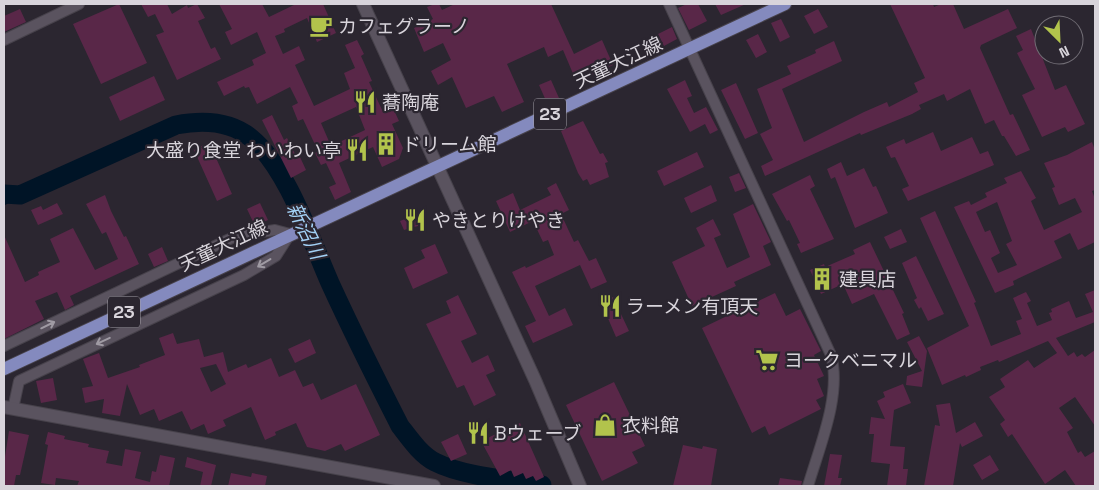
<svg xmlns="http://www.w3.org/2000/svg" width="1099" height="490" font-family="'Space Grotesk','Noto Sans JP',sans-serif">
<rect width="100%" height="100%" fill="#2b2630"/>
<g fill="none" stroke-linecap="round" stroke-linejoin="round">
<path stroke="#001426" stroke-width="3" d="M4,204L20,195"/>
<path stroke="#001426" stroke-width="19" d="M4,194L20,195L176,125C202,120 229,120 251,138C287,167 311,240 330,283C352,331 376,379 400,426C410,439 421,455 435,462C462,476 511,480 542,485"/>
</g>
<path fill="#592748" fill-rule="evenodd" d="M119,4L147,63L101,84L73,24Z
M141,4H167L172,14L187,5L188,8L197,4L205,18L198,21L211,49L215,47L221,59L177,80L156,35L164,32L155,14L148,17Z
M219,4H262L269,17L296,4H323L336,33L317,42L307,18L284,29L285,32L275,36L283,54L299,46L305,60L295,65L314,106L350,89L344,73L355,68L345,45L357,40L364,54L361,56L372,81L369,82L383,112L393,108L399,121L392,124L403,148L399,159L382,167L373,147L339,163L351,192L335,200L329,187L336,184L326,163L321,165L315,153L318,151L303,119L298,121L292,106L298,103L290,87L257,104L249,87L245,88L244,86L224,96L217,82L254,65L252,60L266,53L257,32L231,45L225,32L232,29ZM356,107L365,130L331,146L321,123Z
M435,4H439L442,10L455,4H551L574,54L602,40L613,65L590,76L587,70L574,76L563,50L548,57L544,47L507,64L524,102L502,112L494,96L466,108L452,77L438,85L431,71L451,60L443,43L424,52L414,28L433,19L427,7Z
M687,4H698L707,21L689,30L678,8Z
M715,4H746L721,15Z
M890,4H933L934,7L941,4H953L964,29L1008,9L1017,28L981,45L980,48L1010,115L1013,114L1030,150L1016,156L1004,136H1002L994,120L985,124L970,89L947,101L944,94L919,105L921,109L912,114L861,135L860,133L765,176L761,166L773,160L760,134L772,128L757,89L791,74L787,66L816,53L815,50L834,41L842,61L782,89L804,142L864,112L887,102L889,107L918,92L914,83L925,78Z
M20,9L26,22L4,32V16Z
M818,9L828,27L814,34L804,16Z
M781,19L790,37L780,42L771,23Z
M672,27L677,39L664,46L658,34Z
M1031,29L1055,90L1066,85L1085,124L1068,132L1065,127L1042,137L1022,95L1035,89L1017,53L1023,50L1016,36Z
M758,34L767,52L756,58L746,40Z
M154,76L165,100L120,121L109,97Z
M551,80L559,98L547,103L539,85Z
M685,80L692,96L687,98L694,113L706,107L718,130L710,134L705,124L690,132L667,89Z
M736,83L758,133L745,139L721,90Z
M272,115L284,140L287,138L297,158L300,157L306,170L291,178L262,120Z
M583,121L600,154L603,153L608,162L605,163L609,177L590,185L587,179L583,181L578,173L561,131Z
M933,132L941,151L972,137L980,154L988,151L994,165L908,201L902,189L909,186L895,157L891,158L886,147L904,139L906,144Z
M209,142L232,194L217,201L194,150Z
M1092,142L1095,150V190L1092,191L1095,199V242L1078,250L1070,233L1054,241L1062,258L1013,281L1014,285L995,293L954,207L969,201L971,205L987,197L985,193L1007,183L1004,178L1021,171L1036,198L1031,201L1044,230L1082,212L1075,198L1059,205L1052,188L1055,187L1044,163L1067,155ZM997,202L1012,241L1006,244L1017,265L998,273L991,258L1000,253L990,230L985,232L976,212Z
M697,152L704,167L664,186L657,171Z
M841,162L847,176L864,168L873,187L876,186L888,213L855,228L835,177L831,179L827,169Z
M739,173L746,188L735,192L729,177Z
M810,175L815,186L810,189L834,239L801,253L797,244L800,243L789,220L787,221L772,194Z
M556,183L569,210L561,214L574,242L578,240L589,261L596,258L607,282L591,289L580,265L535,286L549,316L565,308L573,325L533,343L525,326L536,321L512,272L525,266L526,268L554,255L548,240L543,242L533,221L510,232L496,201L513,193L520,210L551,195L547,188Z
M711,185L717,201L691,213L684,198Z
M105,195L111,211L124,237L126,236L139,264L70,296L74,305L65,310L57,292L35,301L44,319L4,339V235L25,282L39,275L38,272L60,262L50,239L73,228L95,270L118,259L106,232L102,234L86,204Z
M57,203L63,214L38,225L31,210L41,206L43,210Z
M260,203L268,220L255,226L247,209Z
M753,204L771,242L763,246L771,265L734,282L736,286L692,306L672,262L705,246L696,228L713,219L721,235L714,238L727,268L750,257L733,214Z
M935,211L976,302L974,303L991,346L1021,334L1016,321L1022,319L1013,298L1026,292L1031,301L1027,303L1037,326L1052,320L1049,313L1052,312L1051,309L1069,301L1076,318L1093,312L1085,294L1095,290V322L1056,338L1068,356L1074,352L1077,357L1082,354L1085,357L1095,350V426L1075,397L1059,408L1073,428L1067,432L1078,453L1081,451L1085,457L1095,451V486H1076L1065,470L1045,484L1012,434L1008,437L1000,424L1005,420L989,397L1005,387L1000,379L1028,360L1034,368L1057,353L1048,341L999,362L998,360L980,367L981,370L966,377L965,375L942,385L927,348L969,326L920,218Z
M420,213L425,224L404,230L400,221Z
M901,229L907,242L890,249L884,237Z
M870,242L904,313L902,314L910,334L897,340L874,294L852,304L843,284L821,294L810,270L824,264L825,267L855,254L853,250Z
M435,244L448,273L413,289L404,268L425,258L421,250Z
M162,247L168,261L154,267L148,254Z
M916,256L944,314L928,321L921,307L919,309L914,300L917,298L902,263Z
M775,293L786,316L800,309L821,351L814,355L824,376L817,379L824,396L816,400L821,409L769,435L765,426L752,433L702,328Z
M458,295L477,334L461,341L472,363L488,355L495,371L486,375L496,395L474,406L464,385L457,388L426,324L451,313L446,301Z
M613,297L629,331L616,337L601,302Z
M173,333L177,344L199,339L204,357L223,352L228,372L246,364L248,368L271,358L279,377L295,370L303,387L313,383L321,400L356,384L380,435L345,451L341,444L325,451L307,447L296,423L275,432L276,435L265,440L251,407L223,420L226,426L208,434L204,424L191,430L182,411L159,421L154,409L140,415L127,384L120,416L102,413L104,399L85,403L82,388L93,386L83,359L99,353L108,378L140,367L139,365L165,355L159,338ZM216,364L226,384L211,392L200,368Z
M919,336L927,351L922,387L906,385L907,376L922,371L907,342Z
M310,339L316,353L295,363L288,349Z
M53,378L57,400L41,403L36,381Z
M614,382L645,446L632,452L638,463L602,481L566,405Z
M903,384L911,403L894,410L890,446L905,447L903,469H908L906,486H887L890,464L871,462L874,434H869L871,417L885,419L877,401L885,397L883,392Z
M950,403L956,433L975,422L983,436L962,447L960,443L953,486H924L935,425L940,426L936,405Z
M520,423L544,477L536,481L533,476L526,479L523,473L514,477L511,470L500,476L481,441Z
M9,431L29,435L20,475H16L14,486H4V463Z
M48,432L65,436L64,439L89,444L88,447L109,451L106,463L122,466L125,449L141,452L135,478L150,482L152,471L156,472L160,455L175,458L169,486H77L79,481L56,478L55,485L41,483L48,445L45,444Z
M458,434L467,454L451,461L441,442Z
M683,445L702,449L703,446L717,449L711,486H673Z
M830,454L842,455L838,478H842L840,486H824Z
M990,455L999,470L982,480L973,465Z
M187,457L216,465L211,486H200L203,472L185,467Z
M231,473L251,477L252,473L267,476L265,486H228Z
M780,478L802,481L801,486H778Z"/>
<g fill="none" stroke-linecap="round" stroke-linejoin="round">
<defs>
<path id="minor" d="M669,4L831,355C842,395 819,448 808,486
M4,40L79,4
M4,346L236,236L275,230L290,234L276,256L244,275L19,381L13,409"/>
<path id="tertiary" d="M363,4L535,380L580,486
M4,407L434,486"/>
<path id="primary" d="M4,369L785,4"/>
</defs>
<use href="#minor" stroke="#47424b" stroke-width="12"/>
<use href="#tertiary" stroke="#47424b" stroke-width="14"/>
<use href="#primary" stroke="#47424b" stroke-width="14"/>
<use href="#minor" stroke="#5a535f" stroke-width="10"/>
<use href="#tertiary" stroke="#5a535f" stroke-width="12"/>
<use href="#primary" stroke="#848abe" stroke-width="12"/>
</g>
<defs><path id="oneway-shaft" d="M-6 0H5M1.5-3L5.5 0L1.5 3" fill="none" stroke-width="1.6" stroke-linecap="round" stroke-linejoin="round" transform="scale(1.25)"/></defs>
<g stroke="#9f9aa3">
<use href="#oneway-shaft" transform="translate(264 263) rotate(149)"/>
<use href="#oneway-shaft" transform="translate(48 325) rotate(-26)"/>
<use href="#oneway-shaft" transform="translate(103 341) rotate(155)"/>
</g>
<defs>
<symbol id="cafe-bare" viewBox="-9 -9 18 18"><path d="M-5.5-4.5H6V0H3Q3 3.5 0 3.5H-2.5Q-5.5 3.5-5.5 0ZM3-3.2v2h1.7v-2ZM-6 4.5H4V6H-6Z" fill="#b2c34c" stroke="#2b2630" stroke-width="2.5" paint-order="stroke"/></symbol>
<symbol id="restaurant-bare" viewBox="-9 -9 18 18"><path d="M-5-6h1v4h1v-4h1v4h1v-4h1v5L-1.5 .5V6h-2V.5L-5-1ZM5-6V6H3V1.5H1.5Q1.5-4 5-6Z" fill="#b2c34c" stroke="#2b2630" stroke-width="2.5" paint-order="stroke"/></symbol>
<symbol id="building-bare" viewBox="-9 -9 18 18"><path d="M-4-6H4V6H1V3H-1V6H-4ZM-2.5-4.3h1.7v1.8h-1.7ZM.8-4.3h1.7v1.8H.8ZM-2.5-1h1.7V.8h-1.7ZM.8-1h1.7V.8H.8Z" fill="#b2c34c" stroke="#2b2630" stroke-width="2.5" paint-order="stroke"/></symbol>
<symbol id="supermarket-bare" viewBox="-9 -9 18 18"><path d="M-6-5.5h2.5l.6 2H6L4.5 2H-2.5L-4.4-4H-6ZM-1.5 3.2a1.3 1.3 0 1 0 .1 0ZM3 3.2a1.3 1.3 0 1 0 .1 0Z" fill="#b2c34c" stroke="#2b2630" stroke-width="2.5" paint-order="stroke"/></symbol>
<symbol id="shop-bare" viewBox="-9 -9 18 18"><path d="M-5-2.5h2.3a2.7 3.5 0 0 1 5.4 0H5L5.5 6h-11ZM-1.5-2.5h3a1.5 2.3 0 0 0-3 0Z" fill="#b2c34c" stroke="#2b2630" stroke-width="2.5" paint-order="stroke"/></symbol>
</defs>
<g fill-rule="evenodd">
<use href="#cafe-bare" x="305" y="10" width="32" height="32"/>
<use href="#restaurant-bare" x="349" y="86" width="32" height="32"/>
<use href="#building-bare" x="370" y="128" width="32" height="32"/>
<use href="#restaurant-bare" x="341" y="134" width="32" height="32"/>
<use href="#restaurant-bare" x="399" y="204" width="32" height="32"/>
<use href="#building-bare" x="806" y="263" width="32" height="32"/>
<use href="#restaurant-bare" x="594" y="290" width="32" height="32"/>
<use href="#supermarket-bare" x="751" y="344" width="32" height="32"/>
<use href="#shop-bare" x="589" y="409" width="32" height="32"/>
<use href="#restaurant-bare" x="462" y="417" width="32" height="32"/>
</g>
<g text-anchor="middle" stroke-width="4.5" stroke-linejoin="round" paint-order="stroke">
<g fill="#2b2630" stroke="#a4a0a8" stroke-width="1">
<rect x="534" y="98.5" width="32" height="31" rx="4"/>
<rect x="108" y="296.5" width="32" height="31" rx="4"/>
</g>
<g font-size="18" font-weight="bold" fill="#d8d4db">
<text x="550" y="120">23</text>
<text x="124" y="318">23</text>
</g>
<g font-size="19" fill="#d8d4db" stroke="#2b2630" text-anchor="start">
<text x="338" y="33">カフェグラーノ</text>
<text x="382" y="109">蕎陶庵</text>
<text x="402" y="151">ドリーム館</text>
<text x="341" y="157" text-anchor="end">大盛り食堂 わいわい亭</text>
<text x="432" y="227">やきとりけやき</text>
<text x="839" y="286">建具店</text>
<text x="626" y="313">ラーメン有頂天</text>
<text x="784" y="367">ヨークベニマル</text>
<text x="622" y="432">衣料館</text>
<text x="494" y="440">Bウェーブ</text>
</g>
<g font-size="19" fill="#d8d4db" stroke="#2b2630">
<text transform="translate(618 62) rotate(-25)" y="7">天童大江線</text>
<text transform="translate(223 245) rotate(-25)" y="7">天童大江線</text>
</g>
<g font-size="20" font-style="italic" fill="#a2d0f4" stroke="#2b2630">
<text transform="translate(306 231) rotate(64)" y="7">新沼川</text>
</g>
</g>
<rect width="1099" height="490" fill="none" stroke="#d8d4db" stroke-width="10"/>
<g transform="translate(1059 40) rotate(156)"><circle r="24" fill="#2b2630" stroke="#706c74"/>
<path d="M0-4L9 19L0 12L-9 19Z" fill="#b2c34c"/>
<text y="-8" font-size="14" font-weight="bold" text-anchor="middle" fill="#d8d4db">N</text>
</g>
</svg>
